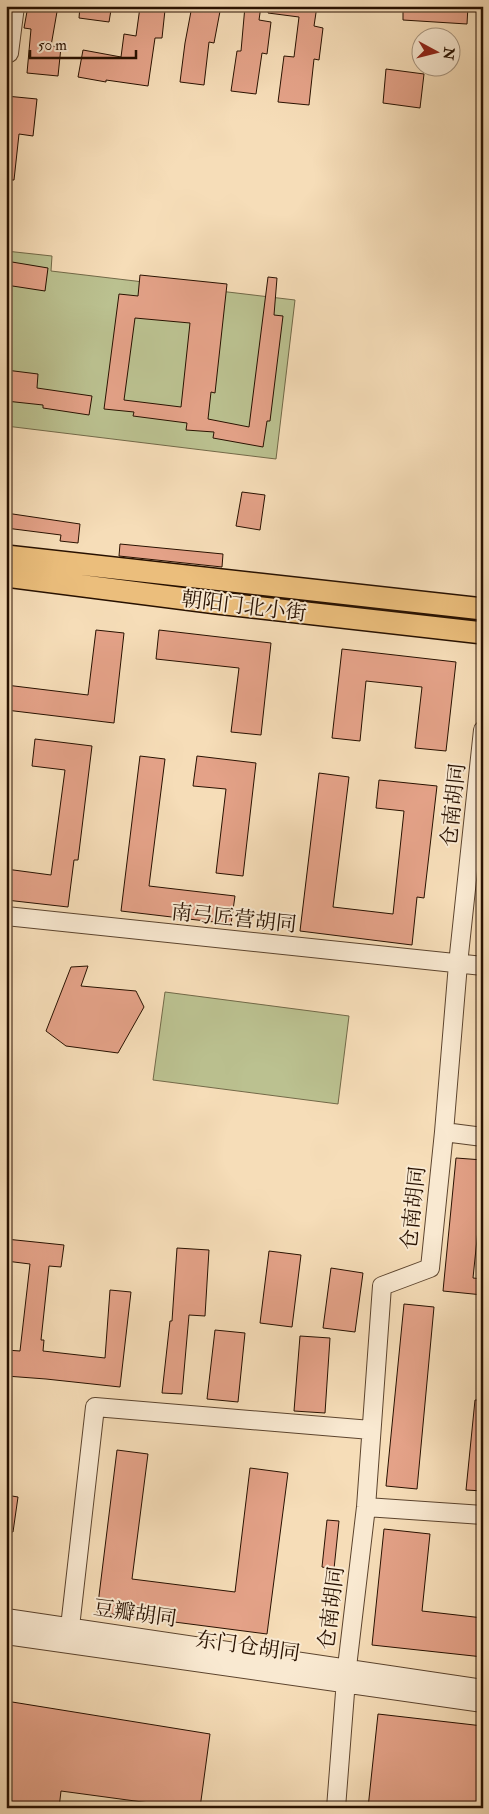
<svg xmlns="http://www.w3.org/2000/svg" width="489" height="1814" font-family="'IM FELL Double Pica','Noto Serif SC',serif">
<rect width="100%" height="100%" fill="#f6ddb8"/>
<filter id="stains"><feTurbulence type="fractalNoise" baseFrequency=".004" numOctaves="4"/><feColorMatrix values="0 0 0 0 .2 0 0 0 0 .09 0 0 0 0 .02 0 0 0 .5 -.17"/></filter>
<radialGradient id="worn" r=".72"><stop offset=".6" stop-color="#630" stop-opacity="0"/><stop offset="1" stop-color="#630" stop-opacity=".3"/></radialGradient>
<path fill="#bbc190" stroke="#726948" d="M6,251L52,256L51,271L295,300L276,459L6,426Z
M165,992L349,1016L338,1104L153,1080Z"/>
<path fill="#e4a288" stroke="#281100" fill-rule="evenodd" d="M28,6H58L51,46L61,47L58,76L27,73L31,29L24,28Z
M80,6L111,10L109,22L79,18Z
M192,6H221L214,43L209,42L204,85L180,82L185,43Z
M245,6H261L259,20L271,22L267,54L262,53L256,94L231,91L237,51H241Z
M269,6H317L314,26L323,28L319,60L314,59L309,105L278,102L284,56L294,57L299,17L268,13Z
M403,6H468L467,24L403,20Z
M140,7L165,10L162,38H155L148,86L106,80V82L78,77L83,50L121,57L124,34L136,36Z
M386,69L424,74L420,108L383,103Z
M6,96L37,99L33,136L19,134L14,180H6Z
M6,261L48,268L45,291L6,285Z
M140,275L227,284L215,393L211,392L208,419L249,427L268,277L277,278L274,315L283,316L270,421H267L263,447L213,438L214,432L186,430L187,423L133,416L134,412L104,409L119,294L138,296ZM135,318L190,323L181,407L124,400Z
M6,370L38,374L37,388L92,396L89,415L43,408V405L6,401Z
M242,492L265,495L260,530L236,526Z
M6,513L80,524L78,543L60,541L61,535L6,528Z
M120,544L223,554L222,567L119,556Z
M96,630L124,633L114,723L6,710V685L88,695Z
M159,630L271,643L261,735L231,732L239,668L156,659Z
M342,649L456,662L446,751L415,748L422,687L366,681L360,741L332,738Z
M35,739L92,746L78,860H74L68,907L6,900V869L51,875L65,770L32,766Z
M140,756L165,759L149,886L235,896L231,924L121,911Z
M197,756L256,763L243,876L216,873L226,789L193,786Z
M319,773L349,777L333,907L393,914L404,811L376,808L379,780L437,786L424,898L417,897L412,945L300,931Z
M88,966L81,986L136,991L144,1007L118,1053L66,1046L46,1031L71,967Z
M456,1158L483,1160V1181L473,1278L483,1279V1295L443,1291Z
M6,1239L64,1245L61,1267L49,1266L41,1340H44L43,1351L105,1358L110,1290L131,1292L120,1387L46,1379L6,1376V1350L20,1351L30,1264L6,1261Z
M177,1248L209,1250L205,1316L189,1315L182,1394L162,1393L170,1321H172Z
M269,1251L301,1255L292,1327L260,1323Z
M331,1268L363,1273L355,1332L323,1328Z
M404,1304L434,1307L417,1489L386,1486Z
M215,1330L245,1333L238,1402L207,1399Z
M300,1336L330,1338L325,1413L294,1411Z
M475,1400H483V1491L466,1490Z
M117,1450L148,1454L132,1579L235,1592L250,1468L288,1473L267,1634L97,1612Z
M6,1495L18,1497L13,1532L6,1531Z
M327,1520L339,1521L334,1569L322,1567Z
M384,1529L430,1534L422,1611L483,1618V1657L372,1645Z
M6,1701L210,1734L200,1808H187L61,1791L59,1808H6Z
M378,1714L483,1726V1808H368Z"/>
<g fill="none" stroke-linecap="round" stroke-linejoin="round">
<defs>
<path id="minor" d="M6,52L9,53L15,6
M6,916L483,966
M444,1132L483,1137
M366,1507L483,1515
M6,1618L483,1689
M70,1627L95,1407L371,1430
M6,1635L483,1703
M336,1808L347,1667L366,1507L382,1286L430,1268L444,1132L458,964L483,730"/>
<path id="major" d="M6,556L483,609
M6,576L217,603L483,633"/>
</defs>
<use href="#minor" stroke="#5c442e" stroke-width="20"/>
<use href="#major" stroke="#281100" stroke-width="24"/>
<use href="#minor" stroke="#f9e9d1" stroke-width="18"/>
<use href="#major" stroke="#ebbe7c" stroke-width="21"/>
</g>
<g text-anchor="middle" stroke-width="4" stroke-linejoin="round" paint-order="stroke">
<g font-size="21" fill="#281100" stroke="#f9e9d1">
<text transform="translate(244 606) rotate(7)" y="7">朝阳门北小街</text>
<text transform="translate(453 805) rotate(-84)" y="7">仓南胡同</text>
<text transform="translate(234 918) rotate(6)" y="7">南弓匠营胡同</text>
<text transform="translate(413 1208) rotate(-84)" y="7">仓南胡同</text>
<text transform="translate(331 1608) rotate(-83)" y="7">仓南胡同</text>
<text transform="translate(135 1613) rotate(8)" y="7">豆瓣胡同</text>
<text transform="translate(248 1646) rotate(8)" y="7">东门仓胡同</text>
</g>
</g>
<rect width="489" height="1814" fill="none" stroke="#f6ddb8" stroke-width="25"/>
<rect x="8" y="8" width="474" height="1799" fill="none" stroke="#281100" stroke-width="2.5"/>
<rect x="12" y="12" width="464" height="1789" fill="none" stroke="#281100"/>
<g transform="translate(436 52) rotate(97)"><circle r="24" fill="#f9e9d1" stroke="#a5937d"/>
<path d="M0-4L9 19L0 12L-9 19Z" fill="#8f2418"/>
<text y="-8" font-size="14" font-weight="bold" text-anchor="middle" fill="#281100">N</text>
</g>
<path d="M30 50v8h106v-8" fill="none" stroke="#281100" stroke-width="2.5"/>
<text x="38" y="50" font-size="15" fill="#281100" stroke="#f9e9d1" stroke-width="4" paint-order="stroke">50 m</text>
<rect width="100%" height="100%" filter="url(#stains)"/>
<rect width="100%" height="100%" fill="url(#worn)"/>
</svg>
